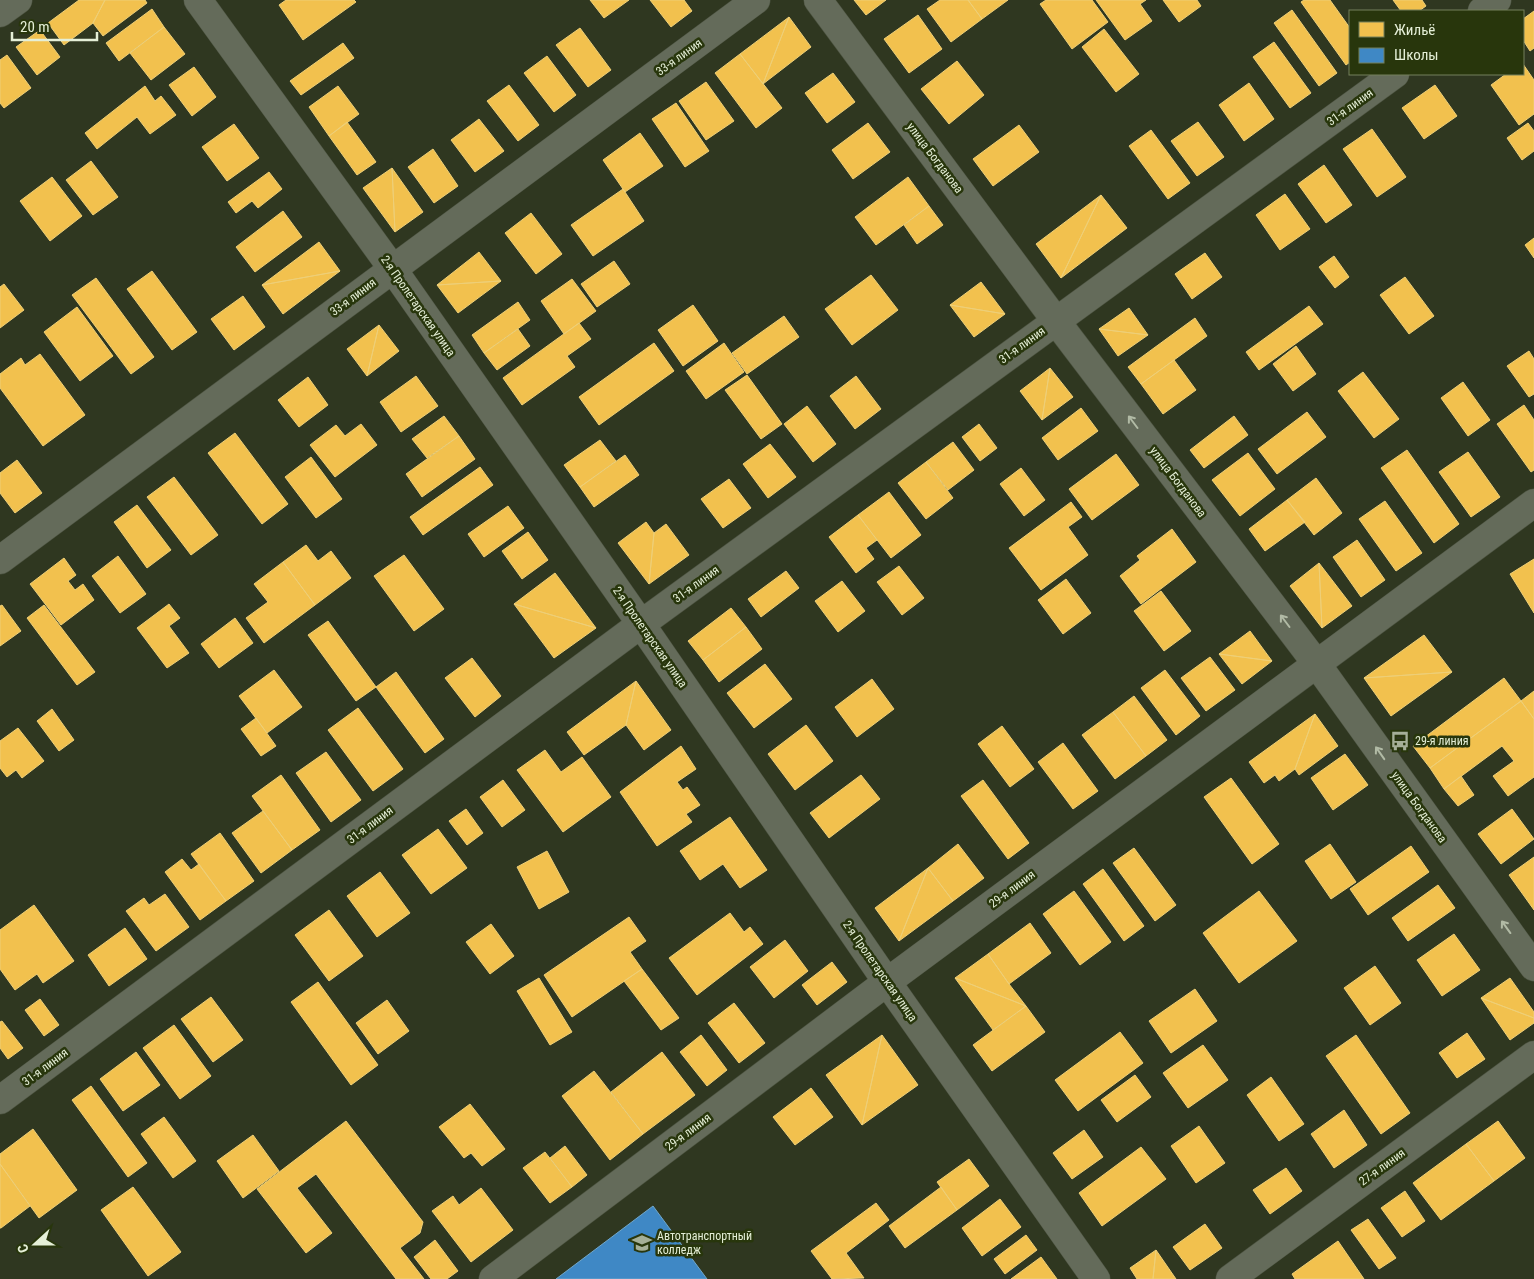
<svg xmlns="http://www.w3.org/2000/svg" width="1534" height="1279" font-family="'Roboto Condensed',sans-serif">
<rect width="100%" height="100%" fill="#2f3720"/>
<path fill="#f2c14e" stroke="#eecf77" d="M79,0H105L93,23L64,45L48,23Z
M105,0H145L147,3L103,36L93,23Z
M286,0H354L356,2L303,40L279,5Z
M590,0H629L604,18Z
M650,0H684L692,11L671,27Z
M854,0H886L866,15Z
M940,0H968L982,19L951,42L927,9Z
M968,0H1008L982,19Z
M1046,0H1092L1108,22L1072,49L1040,4Z
M1096,0H1146L1140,4L1152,21L1125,40Z
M1163,0H1197L1201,6L1179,22Z
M1304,0H1330L1350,28V62L1346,65L1301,2Z
M1393,0H1422L1426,6L1419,11H1401Z
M152,9L164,27L119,61L106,43Z
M1292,10L1337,73L1319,86L1274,23Z
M1534,11V48L1530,51L1523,40V19Z
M918,15L942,49L909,73L884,39Z
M789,17L811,47L763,84Z
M789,17L763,84L740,54Z
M164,27L185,54L151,80L130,53Z
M580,28L611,70L588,87L556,45Z
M1104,29L1139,74L1116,92L1082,47Z
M40,30L60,57L37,75L16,47Z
M1274,42L1311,93L1290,108L1253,57Z
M343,43L354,58L301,95L290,81Z
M740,54L782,108L756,128L715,73Z
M7,55L31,88L4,108L0,103V60Z
M547,56L576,95L554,112L524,73Z
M957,61L984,95L949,124L921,89Z
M1523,64L1534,80V114L1519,125L1491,85L1506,74H1523Z
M194,67L216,97L192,116L169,85Z
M833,73L855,102L827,123L805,93Z
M706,82L734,121L706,140L679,101Z
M1249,83L1274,119L1244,141L1219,105Z
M509,85L539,125L518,141L487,101Z
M1435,85L1457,116L1424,139L1402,108Z
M145,86L155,101L161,96L176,115L150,134L137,117L97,149L85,133Z
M338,86L359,114L329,136L309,107Z
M676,103L709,151L685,167L652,119Z
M479,119L504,151L475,172L451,140Z
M347,122L376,162L357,175L329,136Z
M1198,122L1224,157L1197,176L1171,141Z
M868,123L890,152L853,179L832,150Z
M1528,123L1534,131V151L1522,160L1507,138Z
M234,124L259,158L227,181L202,147Z
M1019,125L1039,152L993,186L973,159Z
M1372,129L1406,177L1377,197L1343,149Z
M1151,130L1190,183L1168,199L1129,146Z
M640,133L663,166L625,192L603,160Z
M433,149L458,186L434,203L408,167Z
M91,161L118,197L93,215L66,180Z
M1324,165L1352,205L1326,223L1298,184Z
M392,168L395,232L363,188Z
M392,168L423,212L395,232Z
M269,172L282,189L258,208L252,201L236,213L228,202Z
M52,177L82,216L50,241L20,201Z
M908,177L929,206L876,245L855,217Z
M623,189L644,221L593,256L571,225Z
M1285,194L1310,229L1280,250L1256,215Z
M1101,195L1061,278L1036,244Z
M1101,195L1127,228L1061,278Z
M929,206L943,225L917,244L904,225Z
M283,211L302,237L255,272L236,247Z
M531,213L562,254L536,274L505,233Z
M1534,238V258L1525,245Z
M319,242L340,271L262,285Z
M479,252L501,281L437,285Z
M1205,253L1222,277L1192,299L1175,274Z
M1334,256L1349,277L1335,288L1319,267Z
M614,261L630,284L597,307L581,284Z
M152,271L197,332L172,350L127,289Z
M340,271L283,314L262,285Z
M871,275L898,310L852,345L825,309Z
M1405,277L1434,316L1409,334L1380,295Z
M96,278L154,357L131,374L72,295Z
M572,279L596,311L564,334L541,301Z
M501,281L458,313L437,285Z
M981,282L1005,314L950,305Z
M4,284L24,310L0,328V287Z
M243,296L265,327L234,350L211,319Z
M518,302L530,320L484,353L472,335Z
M693,305L718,341L683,366L658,330Z
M950,305L1005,314L974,337Z
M1309,306L1323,324L1259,370L1246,352Z
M77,307L113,356L80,381L44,332Z
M1129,308L1148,335L1099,329Z
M784,316L799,337L747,374L732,353Z
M1195,318L1207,336L1141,384L1128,367Z
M579,323L591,339L567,356L575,367L522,405L503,378Z
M379,325L399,351L367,376Z
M379,325L367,376L347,349Z
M518,329L530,346L497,370L484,353Z
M1099,329L1148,335L1118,356Z
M654,343L674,371L599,425L579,397Z
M724,343L744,372L706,399L686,371Z
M1296,346L1316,374L1293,391L1273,364Z
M1529,351L1534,359V394L1529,397L1507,366Z
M40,354L85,415L43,446L0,388V374L21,358L25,365Z
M1174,360L1196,390L1163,414L1141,384Z
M1050,368L1073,397L1042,420Z
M1050,368L1042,420L1020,391Z
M1363,372L1399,419L1374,438L1338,391Z
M747,375L782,424L761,439L725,390Z
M416,376L438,406L401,432L380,402Z
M856,376L881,409L855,429L830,396Z
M308,377L328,405L299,427L278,400Z
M1463,382L1490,420L1468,436L1441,398Z
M1524,405L1534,420V470L1531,472L1497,424Z
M807,406L836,444L813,462L784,424Z
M1081,408L1098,431L1058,460L1042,438Z
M1307,412L1326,437L1277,474L1258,449Z
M444,416L459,436L427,458L412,439Z
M1234,416L1248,435L1204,468L1190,450Z
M361,424L377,445L335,477L310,445L336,425L345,436Z
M979,424L997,448L980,461L962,437Z
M235,433L288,504L262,524L208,453Z
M459,436L475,459L422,497L406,474Z
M600,440L616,461L580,487L564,465Z
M953,442L974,470L948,490L926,462Z
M770,444L796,477L768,498L743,464Z
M1407,450L1459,524L1434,543L1381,468Z
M1468,452L1500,497L1471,517L1439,472Z
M1248,453L1275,489L1240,516L1212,480Z
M1116,454L1139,485L1092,520L1069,489Z
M625,455L639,475L594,507L580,487Z
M311,457L342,499L316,518L285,477Z
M17,460L42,493L15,513L0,493V473Z
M926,462L953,498L926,519L898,483Z
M480,467L493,485L423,535L410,517Z
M1021,468L1045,500L1024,516L1000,484Z
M174,477L218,535L191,555L147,497Z
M1316,478L1342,513L1314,535L1287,500Z
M729,479L751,508L723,528L701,499Z
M889,492L921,535L891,558L858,515Z
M1287,500L1305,522L1265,551L1249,529Z
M1385,501L1422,553L1396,571L1359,519Z
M1071,502L1082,517L1068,527L1088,555L1041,590L1009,548Z
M137,505L171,550L147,568L114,522Z
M508,506L524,528L484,557L468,534Z
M858,515L877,540L866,548L874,559L856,573L829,537Z
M646,522L654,533L649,584L618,543Z
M666,524L689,555L649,584L654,533Z
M1172,529L1196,562L1141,604L1120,576L1140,560L1137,556Z
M528,532L548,560L522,579L502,551Z
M1357,540L1385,580L1361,597L1333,557Z
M306,545L318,561L331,551L351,578L315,605L283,562Z
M404,555L444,609L414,631L374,576Z
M118,556L146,594L120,613L92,576Z
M64,558L76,575L68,581L75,590L83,584L94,600L61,625L30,584Z
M1534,559V613L1510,574Z
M283,562L315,605L264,643L246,618L268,602L254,584Z
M1319,563L1322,628L1290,586Z
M1319,563L1352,606L1322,628Z
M899,566L924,598L902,615L877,582Z
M786,571L799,588L761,617L748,599Z
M555,573L596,628L514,604Z
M1066,579L1091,613L1063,634L1038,600Z
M842,581L865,611L838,632L815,601Z
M1161,591L1191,631L1164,651L1134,611Z
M169,604L180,618L169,626L189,653L167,668L137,628Z
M514,604L596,628L554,658Z
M2,605L21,631L0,646V606Z
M44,605L95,672L77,685L27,618Z
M731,608L746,627L703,660L688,641Z
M235,618L253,643L219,668L201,644Z
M328,621L376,687L356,701L308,635Z
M746,627L762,649L719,682L703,660Z
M1250,631L1272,661L1219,654Z
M1424,635L1452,672L1364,678Z
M1219,654L1272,661L1242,684Z
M1210,657L1235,690L1206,711L1181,678Z
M472,658L501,696L475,717L445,678Z
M765,664L792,699L754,728L727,693Z
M274,670L302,707L267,733L239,696Z
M1165,670L1200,716L1176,735L1141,688Z
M396,672L444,739L425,753L376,687Z
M1452,672L1391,716L1364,678Z
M1504,678L1521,701L1430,768L1413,746Z
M872,679L894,709L857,737L835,707Z
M636,681L671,730L644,750L626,725Z
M636,681L626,725L584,755L567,732Z
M1534,691V719L1521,701Z
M1134,696L1167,740L1146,756L1113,712Z
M1521,701L1534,719V777L1508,796L1493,776L1514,761L1502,746L1444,789L1430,768Z
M358,708L403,769L373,791L328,730Z
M52,709L74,740L59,751L37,721Z
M1113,712L1146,756L1115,779L1082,735Z
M1315,714L1338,746L1299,775L1295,769Z
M1315,714L1295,769L1279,781L1275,775L1264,783L1249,762Z
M256,718L276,746L261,756L241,729Z
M806,725L833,761L795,790L768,754Z
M1002,726L1034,769L1010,787L978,744Z
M18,728L44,761L22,778L16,770L7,777L0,768V741Z
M1063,743L1098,791L1073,809L1038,762Z
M681,746L696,769L677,782L683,790L687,787L700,805L686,814L692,822L657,846L620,792Z
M545,750L561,772L582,757L611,797L563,832L517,770Z
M326,752L361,800L331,822L296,773Z
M1345,754L1368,785L1333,810L1311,778Z
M281,775L320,830L292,850L252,796Z
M861,775L880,799L829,838L810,813Z
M1461,776L1474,795L1458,806L1444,789Z
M1231,778L1279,844L1252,864L1204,797Z
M503,780L525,810L502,827L480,797Z
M983,780L1029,843L1008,859L961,796Z
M466,809L483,833L467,845L449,821Z
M1512,809L1534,839L1501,864L1478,834Z
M263,811L292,850L261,873L232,833Z
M730,817L767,870L740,888L723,864L700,880L680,851Z
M438,829L467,868L431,894L402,855Z
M220,833L254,881L226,901L191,854Z
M958,844L984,878L953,901L928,868Z
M1330,844L1356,882L1331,899L1305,861Z
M1411,846L1429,872L1368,915L1350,889Z
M1134,848L1176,905L1155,921L1113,863Z
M547,851L569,892L539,909L517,867Z
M1534,857V910L1509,875Z
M182,859L191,870L199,864L226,901L200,920L165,872Z
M928,868L899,941L875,908Z
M928,868L953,901L899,941Z
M1103,869L1144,926L1124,941L1083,884Z
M380,872L410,913L377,937L347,896Z
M1438,885L1455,908L1408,941L1392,918Z
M1074,891L1111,942L1080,965L1043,914Z
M1259,891L1297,941L1239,983L1203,933Z
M165,894L189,927L156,951L126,911L144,898L149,905Z
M34,905L74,961L43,983L37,974L15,990L0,969V930Z
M329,910L363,956L329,981L295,935Z
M730,913L744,932L750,927L763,944L697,995L669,958Z
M629,917L646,941L630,952L642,969L572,1017L544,975Z
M1030,923L1051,953L1009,984L988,954Z
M491,924L514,956L490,974L466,942Z
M125,928L147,959L109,986L88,955Z
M1454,934L1480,970L1442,996L1417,960Z
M785,940L808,971L774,998L750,967Z
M988,954L1009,984L1026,1006L955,978Z
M832,962L847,982L817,1005L802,985Z
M1375,966L1401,1003L1370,1025L1344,988Z
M642,969L679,1018L661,1030L624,981Z
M539,978L572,1032L550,1045L517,991Z
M955,978L1026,1006L993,1030Z
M1510,978L1534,1012V1018L1481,998Z
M318,982L378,1065L351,1085L291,1002Z
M1195,989L1217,1021L1171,1053L1149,1021Z
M211,997L243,1040L213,1062L181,1019Z
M1481,998L1534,1018V1023L1510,1040Z
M40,999L59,1025L44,1036L25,1010Z
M387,1000L409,1031L378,1054L356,1023Z
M734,1003L765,1043L739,1063L708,1023Z
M1026,1006L1045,1032L992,1071L973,1045Z
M2,1021L23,1048L8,1059L0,1048V1022Z
M174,1025L211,1076L180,1099L143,1048Z
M1120,1032L1143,1063L1078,1111L1055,1080Z
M1467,1033L1485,1059L1457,1078L1439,1053Z
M701,1035L727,1070L707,1086L680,1052Z
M882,1035L918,1085L862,1125Z
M882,1035L862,1125L826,1075Z
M1356,1035L1410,1113L1381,1134L1326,1056Z
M1203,1045L1228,1080L1188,1108L1163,1073Z
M136,1052L160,1085L123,1111L100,1079Z
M662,1052L695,1095L643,1134L611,1092Z
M594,1071L643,1134L610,1160L562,1096Z
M1135,1075L1151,1097L1117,1122L1101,1100Z
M1271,1077L1304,1124L1279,1141L1247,1095Z
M91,1086L147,1163L128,1177L72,1100Z
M811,1088L833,1117L795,1145L773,1117Z
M470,1104L505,1149L482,1166L471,1153L464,1158L439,1127Z
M1344,1110L1367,1145L1334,1168L1311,1134Z
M164,1117L196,1161L173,1178L141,1134Z
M346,1121L423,1222L420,1233L400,1248L424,1279H396L316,1174L297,1188L332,1233L306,1253L257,1189Z
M1498,1121L1525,1158L1494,1181L1466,1144Z
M1199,1126L1225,1163L1196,1183L1171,1146Z
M33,1129L77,1190L39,1218L0,1164V1154Z
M1084,1130L1103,1157L1072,1179L1053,1153Z
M253,1135L279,1171L243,1198L217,1161Z
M1466,1144L1494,1181L1441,1220L1413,1183Z
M565,1146L587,1175L572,1187L550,1158Z
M1141,1147L1166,1179L1102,1226L1079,1193Z
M545,1152L572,1187L550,1203L523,1168Z
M969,1159L989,1186L957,1210L937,1182Z
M0,1164L30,1206L1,1228H0Z
M1286,1168L1302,1191L1270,1214L1253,1190Z
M133,1187L181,1252L148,1276L101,1210Z
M941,1187L957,1210L905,1248L889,1226Z
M481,1188L513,1230L471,1262L432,1211L453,1196L459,1205Z
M1405,1191L1425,1221L1402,1237L1381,1208Z
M1000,1199L1021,1227L982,1256L962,1228Z
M876,1203L889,1220L846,1253L864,1278L832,1279L811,1251Z
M1368,1219L1396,1258L1379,1269L1351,1230Z
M1205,1224L1222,1248L1190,1270L1173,1247Z
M1026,1235L1037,1250L1005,1274L994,1259Z
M435,1240L458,1271L447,1279H431L414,1257Z
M1338,1241L1364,1279H1295L1292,1274Z
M1156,1250L1153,1279H1137L1130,1268Z
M1156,1250L1176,1279H1153Z
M1041,1257L1057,1279H1011Z"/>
<path fill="#3f88c5" stroke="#71a7ca" d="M653,1206L707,1279H556Z"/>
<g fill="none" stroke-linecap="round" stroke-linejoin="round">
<defs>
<path id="street" d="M198,0L392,268L641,624L887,982L1096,1279
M818,0L1056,321L1316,663L1534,967
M1482,11L1497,0
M0,13L18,0
M0,560L756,0
M0,1100L641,624L1395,74
M493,1279L887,982L1534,503
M1230,1279L1534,1055"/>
</defs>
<use href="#street" stroke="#4c5340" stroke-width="29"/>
<use href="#street" stroke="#646b5a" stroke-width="28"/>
</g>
<defs><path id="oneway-shaft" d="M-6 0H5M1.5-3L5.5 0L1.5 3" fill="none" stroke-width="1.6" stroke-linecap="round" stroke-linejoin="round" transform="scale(1.25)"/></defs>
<g stroke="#b1baa5">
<use href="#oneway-shaft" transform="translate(1133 422) rotate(-127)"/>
<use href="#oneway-shaft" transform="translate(1285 621) rotate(-127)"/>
<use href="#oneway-shaft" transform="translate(1380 753) rotate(-125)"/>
<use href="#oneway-shaft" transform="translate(1506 927) rotate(-126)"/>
</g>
<defs>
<symbol id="bus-bare" viewBox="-9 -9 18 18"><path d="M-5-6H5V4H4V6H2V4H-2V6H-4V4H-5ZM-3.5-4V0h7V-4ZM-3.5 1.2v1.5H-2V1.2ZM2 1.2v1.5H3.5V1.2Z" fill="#a5af97" stroke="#28360c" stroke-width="2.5" paint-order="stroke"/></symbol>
<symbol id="university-bare" viewBox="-9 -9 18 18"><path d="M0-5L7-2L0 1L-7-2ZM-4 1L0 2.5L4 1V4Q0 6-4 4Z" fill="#a5af97" stroke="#28360c" stroke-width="2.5" paint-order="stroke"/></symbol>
</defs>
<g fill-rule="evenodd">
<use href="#bus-bare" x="1386" y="727" width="28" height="28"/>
<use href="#university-bare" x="628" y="1229" width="28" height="28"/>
</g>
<g text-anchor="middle" stroke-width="5" stroke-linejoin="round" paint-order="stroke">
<g font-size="12" fill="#e5efd7" stroke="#28360c">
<text transform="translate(679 57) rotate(-36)" y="4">33-я линия</text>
<text transform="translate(1350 107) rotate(-36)" y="4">31-я линия</text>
<text transform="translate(935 158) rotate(53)" y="4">улица Богданова</text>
<text transform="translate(353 297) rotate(-37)" y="4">33-я линия</text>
<text transform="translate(418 306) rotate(55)" y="4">2-я Пролетарская улица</text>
<text transform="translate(1022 345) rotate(-36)" y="4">31-я линия</text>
<text transform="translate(1178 482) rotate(53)" y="4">улица Богданова</text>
<text transform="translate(696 584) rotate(-36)" y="4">31-я линия</text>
<text transform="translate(650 637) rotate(55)" y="4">2-я Пролетарская улица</text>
<text transform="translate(1419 807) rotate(54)" y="4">улица Богданова</text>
<text transform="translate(370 825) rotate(-37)" y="4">31-я линия</text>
<text transform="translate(1012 889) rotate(-37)" y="4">29-я линия</text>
<text transform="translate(880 971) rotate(55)" y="4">2-я Пролетарская улица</text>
<text transform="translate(45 1067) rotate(-37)" y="4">31-я линия</text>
<text transform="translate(688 1132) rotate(-37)" y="4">29-я линия</text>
<text transform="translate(1382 1167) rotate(-36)" y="4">27-я линия</text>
</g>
<g font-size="12" fill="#e5efd7" stroke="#28360c" text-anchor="start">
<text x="1415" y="745">29-я линия</text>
<text x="657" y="1240">Автотранспортный<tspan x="657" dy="14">колледж</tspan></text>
</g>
</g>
<rect x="1349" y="10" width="175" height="65" fill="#28360c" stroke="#74805d"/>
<rect x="1359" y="22" width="25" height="15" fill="#f2c14e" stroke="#74805d"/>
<text x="1394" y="35" font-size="15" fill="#e5efd7">Жильё</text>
<rect x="1359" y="48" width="25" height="15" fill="#3f88c5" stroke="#74805d"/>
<text x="1394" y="60" font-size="15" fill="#e5efd7">Школы</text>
<g transform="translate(35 1244) rotate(249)" stroke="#28360c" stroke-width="4" paint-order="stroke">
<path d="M0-4L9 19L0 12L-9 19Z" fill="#e5efd7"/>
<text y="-8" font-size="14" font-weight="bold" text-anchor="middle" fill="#e5efd7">С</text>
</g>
<path d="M12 32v8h85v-8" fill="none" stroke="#e5efd7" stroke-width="2.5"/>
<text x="20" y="32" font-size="15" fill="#e5efd7" stroke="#28360c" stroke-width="4" paint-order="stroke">20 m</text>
</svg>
